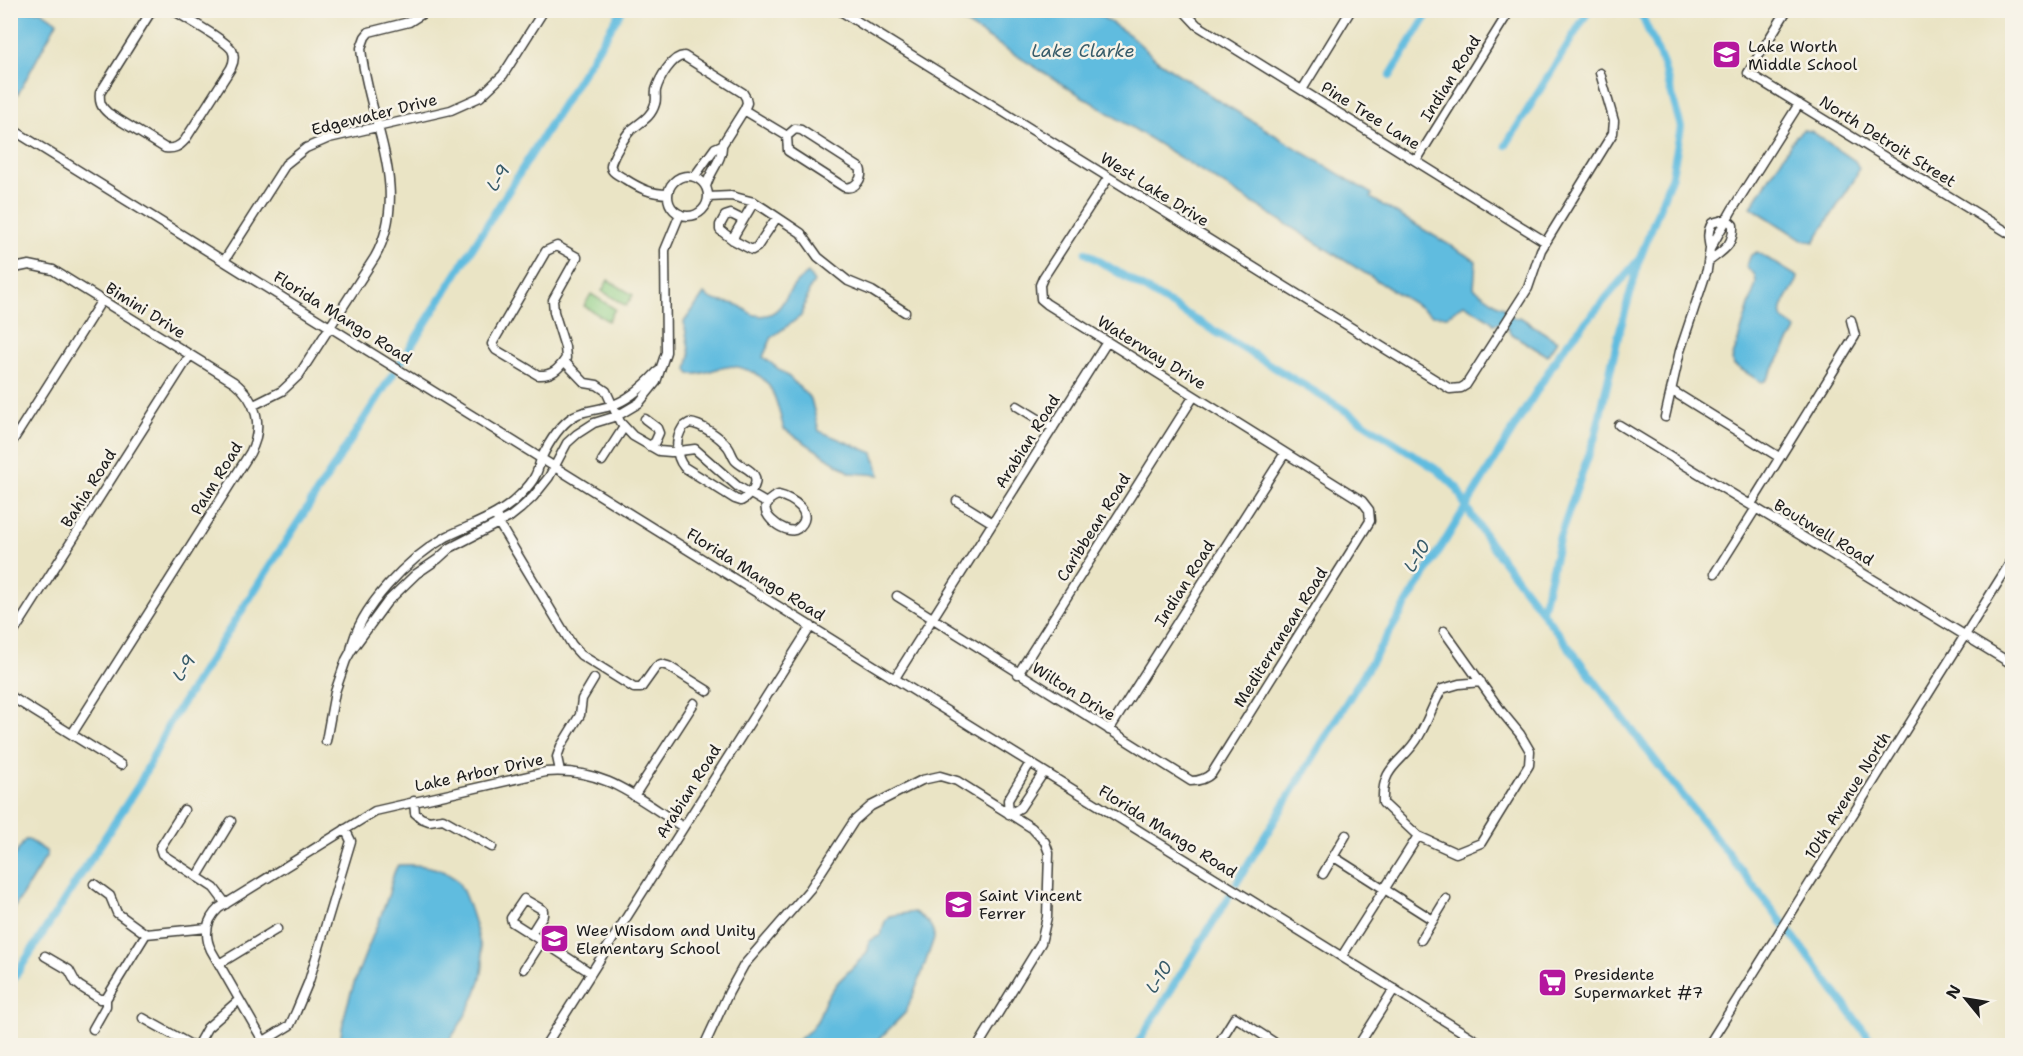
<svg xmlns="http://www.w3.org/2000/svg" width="2023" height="1056" font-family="'Shantell Sans',sans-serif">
<rect width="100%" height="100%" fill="#f7f3e8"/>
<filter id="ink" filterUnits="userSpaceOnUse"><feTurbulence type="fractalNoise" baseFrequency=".0167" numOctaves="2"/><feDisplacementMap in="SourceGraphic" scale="12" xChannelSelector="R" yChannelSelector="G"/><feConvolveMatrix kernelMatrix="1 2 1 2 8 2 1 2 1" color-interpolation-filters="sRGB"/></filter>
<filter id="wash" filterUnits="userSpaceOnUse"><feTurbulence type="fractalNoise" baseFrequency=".008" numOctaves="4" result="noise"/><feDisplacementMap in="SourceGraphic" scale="24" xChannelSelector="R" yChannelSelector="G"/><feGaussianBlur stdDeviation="1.35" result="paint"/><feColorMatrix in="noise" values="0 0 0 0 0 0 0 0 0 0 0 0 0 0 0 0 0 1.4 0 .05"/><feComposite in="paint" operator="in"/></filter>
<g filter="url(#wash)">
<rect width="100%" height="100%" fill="#eae4c5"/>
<path fill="#90cf86" stroke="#567651" stroke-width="1.5" d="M608,280L633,295L626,306L602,291Z
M591,294L615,309L608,321L584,306Z"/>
<path fill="#61bcdf" stroke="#3e6c7e" stroke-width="1.5" d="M10,11H41L57,22L18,94L11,89Z
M945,11H1093L1130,35L1157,60L1216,99L1372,194L1371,198L1476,261L1474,288L1498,305L1504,307L1505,311L1515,318L1520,317L1557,341L1547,356L1509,332V329L1499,323L1493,324L1492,321L1464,304L1447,316L1432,315Z
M1803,130L1811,131L1855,161L1859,168L1856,177L1814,242L1802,240L1751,207L1796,136Z
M1757,252L1798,277L1797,281C1792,291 1775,310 1784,320C1788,323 1793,326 1796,329L1795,332L1768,377L1765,381L1761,382L1734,365L1732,360L1756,283L1755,275L1746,267L1751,255Z
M808,273L814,282L810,288L801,316L772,337L763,357L789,377L811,399L819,431L873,453L880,475L851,473L784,429C777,406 775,380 750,371C742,368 735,365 727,367C714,368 702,376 690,374L687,370L690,355L684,322L704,294C714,303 723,301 735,304C743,306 747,313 755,315C781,320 784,295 797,282C800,279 804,276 808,273Z
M25,840H29L46,851L47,855L11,913V861Z
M398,865C418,864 440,866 455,879C466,887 484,952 483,966C480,994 462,1023 446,1045H340C343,996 372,943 388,896C392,885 391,875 398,865Z
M914,912C925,919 934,925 934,938L919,981L905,1013L873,1045H792L809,1031L817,1021L826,999L838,982L865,955L868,950L869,941L881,935L885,921L889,916Z"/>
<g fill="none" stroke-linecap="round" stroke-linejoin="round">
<path stroke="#61bcdf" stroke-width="8" d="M1390,76L1430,10
M1506,145L1589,10
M1086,253L1338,406L1439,471L1457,488L1466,507L1491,545L1654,759L1813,962L1875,1046
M401,362L622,10
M1542,611L1560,536L1595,437L1618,337L1640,258L1672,175L1681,127L1663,64L1642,16L1636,10
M1237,882L1561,351L1640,258
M10,984L139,785L169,724L393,374
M1136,1046L1230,895"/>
</g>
</g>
<g filter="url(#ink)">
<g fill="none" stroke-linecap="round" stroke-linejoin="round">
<defs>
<path id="minor" d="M152,10L100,93C99,102 101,107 108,113L165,148C174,149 179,147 185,140L231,68C234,62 235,56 232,50C226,40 185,18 173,10
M839,10L1450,389L1461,388L1466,385L1528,288L1541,250L1613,133L1614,121L1600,73
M1183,10L1197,25L1546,242
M1787,10L1748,73L2012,235
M1302,90L1351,10
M744,110L787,136
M10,128L1485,1046
M795,129L801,130L860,168C864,178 855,190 844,187L788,151L787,136Z
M1416,161L1510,10
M668 196a20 20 0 1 1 40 0a20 20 0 1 1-40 0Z
M706,187C709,172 723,160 722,145
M668,194C651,194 639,188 625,179C620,176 612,173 611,167C609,162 626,135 630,131C640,122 651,118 655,104C657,99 655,95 656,90C659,79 672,56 684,56L743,93L746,98L747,103L744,110L722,145L715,148L694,177
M708,197L731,196L754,202L765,209L801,233L818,257L848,281L872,291L905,312
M743,220L731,214L725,216L720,225V230L733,240L752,250L757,247L777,217
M733,240L735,234L754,202
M557,246L577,257L553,300L554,312L565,347L566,358C559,369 552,376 538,375L496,350L492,344L546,251Z
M224,261L286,164L306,148L329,138L451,110L480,97L503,75L544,10
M1708,262C1723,250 1734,246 1733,225L1727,219L1712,223C1707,232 1708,238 1710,248
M10,269L29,265L53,270L234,382C257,400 264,427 250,453L72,734
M564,361L585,383L597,385L606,391L620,422L633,436L659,451L671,452L695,449L737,486L768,504
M1671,390L1779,457
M254,405L282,391L299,375L375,257C413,188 367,118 361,48L365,37L369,32L409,22L428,10
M1017,406L1053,428
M1665,417L1680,351L1707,270L1710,249L1732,210L1799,104
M645,419L657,428L659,433L655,442L649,446
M689,423C702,424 720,437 728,447C731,451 732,456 735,460C743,469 761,471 754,487C751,493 747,498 741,501L735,499L684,467C675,456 675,439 683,427Z
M1619,425L2012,664
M10,445L102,300
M602,461L624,427
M778,495C793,498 817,514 797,529C787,537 745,508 778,495Z
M957,501L993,523
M1751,504L1855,336L1851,320
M497,517L498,522L572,645L581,655L634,688H641L656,667L661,664L668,666L708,691
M1715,573L1756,508
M897,596L1191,781C1200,781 1206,779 1212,773L1370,521L1369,510L1362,501L1047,304L1041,299L1040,285L1043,278L1108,178
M1444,631L1501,711L1520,734L1530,751L1529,765L1481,843L1456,853L1418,836L1383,803C1381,764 1403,764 1419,736C1428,721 1433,704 1442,689L1459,684L1481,682
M10,638L190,355
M351,650C359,607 409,558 446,537C472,524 501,516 521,494C526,489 532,483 535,476C538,471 539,465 541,459C548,444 560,425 574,416C584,410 599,410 610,406C627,401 645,385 657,372
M1018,674L1194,396
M895,678L1107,342
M10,696L121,765
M1109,730L1285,453
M326,741L335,692L346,660L351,651L387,602L416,574L438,559L450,548L510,517L520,509L533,497L549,477L567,443L577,434L594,423L617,416L639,403L656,382L666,352L665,250L680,214
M560,771L557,757L561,746L580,715L582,699L594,679
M634,796L694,703
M414,801L415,813L421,818L429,821L443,819L492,847
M184,810L160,848L162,854L214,888L226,904
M1009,814L1008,800L1030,763
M1009,814L1020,808L1044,772
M1334,857L1433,920
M1323,874L1346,835
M197,877L231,821
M94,884L110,896L117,913L146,934
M531,934L543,915V910L524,899L511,918L512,922C539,939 565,956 591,973
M1421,940L1446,899
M45,956L69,970L76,983L81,987L100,999H106
M1342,956L1418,836
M219,964L277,929
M524,969L542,941
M143,1018L193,1046
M93,1029L106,1006V999L146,934L207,928
M264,1041L290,1025L296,1012L309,981L351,841L345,829
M197,1046L207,1028L239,1000
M266,1046L211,950C204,935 206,920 219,908L375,811L546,772C604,767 637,798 683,827
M545,1046L811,626
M704,1046L729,992L744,965L810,889L854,821L871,806L922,780L940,776L957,781L1032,828L1045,842L1049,853L1047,917L1041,943L978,1046
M1217,1046L1235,1017L1280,1046
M1358,1046L1394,989
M1708,1046L2012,560"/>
</defs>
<use href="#minor" stroke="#3b3a35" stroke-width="11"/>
<use href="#minor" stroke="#fff" stroke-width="8"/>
</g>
</g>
<defs>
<symbol id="school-square" viewBox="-11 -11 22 22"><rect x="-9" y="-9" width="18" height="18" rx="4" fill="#b5179e" stroke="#f7f3e8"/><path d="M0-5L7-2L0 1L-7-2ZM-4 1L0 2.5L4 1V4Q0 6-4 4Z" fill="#fff"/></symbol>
<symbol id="supermarket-square" viewBox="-11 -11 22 22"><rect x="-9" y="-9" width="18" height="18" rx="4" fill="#b5179e" stroke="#f7f3e8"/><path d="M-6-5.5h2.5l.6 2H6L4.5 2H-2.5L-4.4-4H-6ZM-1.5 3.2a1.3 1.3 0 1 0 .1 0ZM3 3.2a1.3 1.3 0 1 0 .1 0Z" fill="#fff"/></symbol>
</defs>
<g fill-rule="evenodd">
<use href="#school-square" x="1710" y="38" width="33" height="33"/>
<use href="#school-square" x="942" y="888" width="33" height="33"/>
<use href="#school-square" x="538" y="922" width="33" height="33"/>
<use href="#supermarket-square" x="1536" y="966" width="33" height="33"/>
</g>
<g text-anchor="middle" stroke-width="5" stroke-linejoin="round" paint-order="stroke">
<g font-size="16" fill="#1c1c1c" stroke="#f7f3e8" text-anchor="start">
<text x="1748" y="52">Lake Worth<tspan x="1748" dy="18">Middle School</tspan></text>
<text x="979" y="901">Saint Vincent<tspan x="979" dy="18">Ferrer</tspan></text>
<text x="576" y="936">Wee Wisdom and Unity<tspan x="576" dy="18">Elementary School</tspan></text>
<text x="1574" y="980">Presidente<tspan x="1574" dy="18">Supermarket #7</tspan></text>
</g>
<g font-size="16" fill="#1c1c1c" stroke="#f7f3e8">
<text transform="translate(1450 78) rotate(-58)" y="6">Indian Road</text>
<text transform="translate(374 114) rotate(-14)" y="6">Edgewater Drive</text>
<text transform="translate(1371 115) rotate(32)" y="6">Pine Tree Lane</text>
<text transform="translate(1888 141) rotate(32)" y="6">North Detroit Street</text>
<text transform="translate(1155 189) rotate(32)" y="6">West Lake Drive</text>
<text transform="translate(146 310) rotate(32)" y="6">Bimini Drive</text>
<text transform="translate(343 317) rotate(32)" y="6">Florida Mango Road</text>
<text transform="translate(1152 352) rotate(32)" y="6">Waterway Drive</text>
<text transform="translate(1027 441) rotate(-58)" y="6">Arabian Road</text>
<text transform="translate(216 478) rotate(-58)" y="6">Palm Road</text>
<text transform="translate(88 488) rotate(-58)" y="6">Bahia Road</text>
<text transform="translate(1093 527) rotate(-58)" y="6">Caribbean Road</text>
<text transform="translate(1824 532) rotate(31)" y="6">Boutwell Road</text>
<text transform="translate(756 574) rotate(32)" y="6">Florida Mango Road</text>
<text transform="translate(1184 583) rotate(-58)" y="6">Indian Road</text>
<text transform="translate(1280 637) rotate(-58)" y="6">Mediterranean Road</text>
<text transform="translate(1074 691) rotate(32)" y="6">Wilton Drive</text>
<text transform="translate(479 772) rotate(-12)" y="6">Lake Arbor Drive</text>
<text transform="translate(688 791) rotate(-58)" y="6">Arabian Road</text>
<text transform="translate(1847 795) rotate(-58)" y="6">10th Avenue North</text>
<text transform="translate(1168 831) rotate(32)" y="6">Florida Mango Road</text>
</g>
<g font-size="18" font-style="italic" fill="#385c6a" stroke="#f7f3e8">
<text x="1083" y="57">Lake Clarke</text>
<text transform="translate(498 178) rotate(-58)" y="6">L-9</text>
<text transform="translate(1417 556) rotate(-59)" y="6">L-10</text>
<text transform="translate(184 668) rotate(-57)" y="6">L-9</text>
<text transform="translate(1159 977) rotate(-58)" y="6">L-10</text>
</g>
</g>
<rect width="2023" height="1056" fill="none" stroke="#f7f3e8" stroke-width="36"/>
<g transform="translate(1966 999) rotate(300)" stroke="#f7f3e8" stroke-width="4.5" paint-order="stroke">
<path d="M0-4.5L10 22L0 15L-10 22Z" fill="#1c1c1c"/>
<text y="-9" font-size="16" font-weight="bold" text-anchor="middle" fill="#1c1c1c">N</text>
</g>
</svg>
